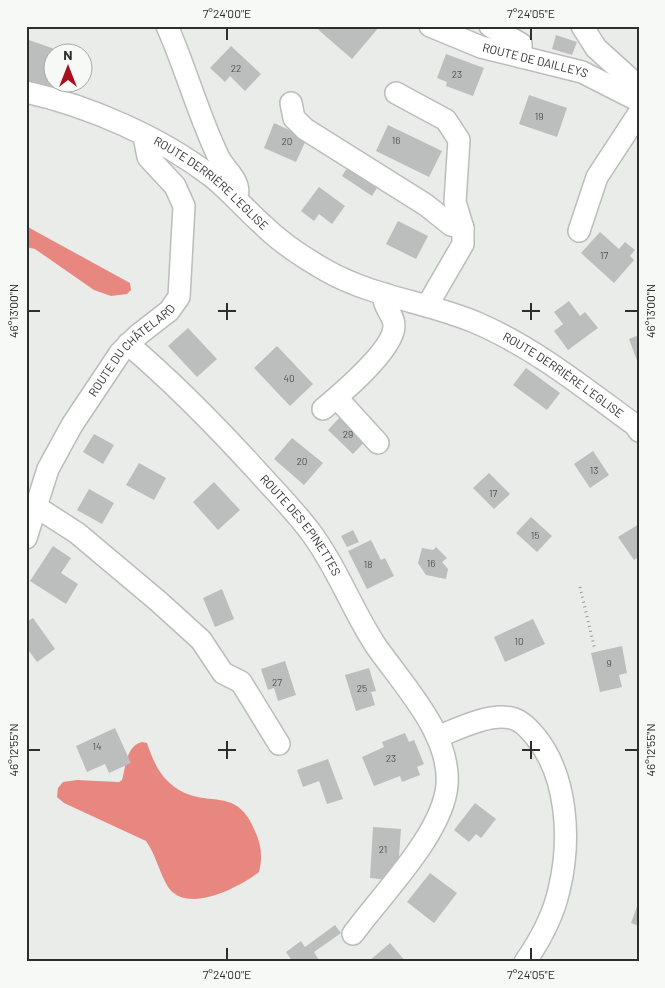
<svg xmlns="http://www.w3.org/2000/svg" width="665" height="988" font-family="Barlow,sans-serif">
<rect width="100%" height="100%" fill="#e9ece9"/>
<path fill="#e8877f" d="M26,226L130,283L131,290L127,294L111,296L94,290L35,249L26,247Z
M142,742L147,743C154,763 160,778 179,790C210,808 237,786 255,831C261,844 263,857 259,872C240,887 187,915 168,887C159,872 156,855 146,841L64,803L57,797L58,788L63,782L77,780L119,782L122,780C126,766 126,746 142,742Z"/>
<path fill="#bbbebc" d="M314,26H380L352,59Z
M556,35L577,42L572,55L552,49Z
M26,39L63,52H52V82H58L55,94L26,84Z
M231,46L261,74L245,91L230,76L225,82L210,68Z
M446,54L484,68L473,96L446,86L447,82L437,78Z
M529,95L567,108L557,137L519,124Z
M274,123L307,138L296,162L264,148Z
M388,125L442,151L429,177L376,151Z
M350,163L380,183L372,196L342,176Z
M319,187L345,206L332,224L319,214L314,221L301,211Z
M398,221L428,236L416,259L386,244Z
M600,232L619,249L625,242L635,250L630,256L634,260L614,283L581,253Z
M569,301L580,316L585,312L598,328L568,350L554,331L563,324L554,312Z
M188,328L217,359L197,377L168,346Z
M639,335V366L629,339Z
M277,346L313,384L290,406L254,368Z
M526,368L560,393L547,410L513,385Z
M342,415L368,438L353,454L328,430Z
M94,434L114,445L103,464L83,452Z
M292,438L323,463L304,485L274,459Z
M593,451L609,475L590,488L574,464Z
M139,463L166,478L154,500L126,485Z
M489,473L510,494L494,509L473,488Z
M214,482L240,510L218,530L193,502Z
M89,489L114,503L102,524L77,510Z
M531,517L552,536L537,552L516,533Z
M639,524V557L634,560L618,537Z
M353,530L359,542L347,547L341,536Z
M371,540L381,560L385,558L394,576L367,589L348,551Z
M53,546L71,558L61,573L78,584L66,604L30,581Z
M436,547L447,558L442,562L448,569L446,579L426,575L418,563L422,548L433,550Z
M222,589L234,619L215,627L203,598Z
M33,618L55,649L37,662L29,651L26,653V622Z
M533,619L545,644L505,662L494,637Z
M622,646L627,673L619,675L622,687L600,692L591,653Z
M285,661L296,695L278,701L274,688L268,690L261,669Z
M369,668L376,691L371,692L375,705L356,711L345,675Z
M115,728L131,763L109,773L105,764L87,772L76,746Z
M405,733L409,742L414,740L424,764L417,767L420,775L402,782L400,776L374,786L362,757L384,747L382,742Z
M328,759L343,799L327,804L319,781L303,787L297,770Z
M475,803L496,819L481,838L476,834L469,842L454,830Z
M373,827L401,829L398,869L390,868L389,880L370,878Z
M430,873L457,893L434,923L407,902Z
M639,901V926L631,923Z
M335,925L341,933L314,952L320,962H293L286,952L301,941L305,947Z
M390,943L406,962H368Z"/>
<g fill="none" stroke-linecap="round" stroke-linejoin="round">
<defs>
<g id="minor">
<path d="M167,26C186,69 198,114 218,156C223,168 242,181 237,196"/>
<path id="s1" d="M430,26L481,47L582,72L639,101"/>
<path d="M490,26L521,44V57"/>
<path d="M582,26L596,48L639,87"/>
<path id="s2" d="M26,92C89,106 160,137 211,176C230,191 245,209 263,225C282,244 304,258 327,271C373,297 428,302 477,323C535,348 584,388 635,425L639,431"/>
<path d="M396,93L446,120L459,140L455,202L463,228V244L427,306"/>
<path d="M291,103L294,118L305,129L426,205L451,225L463,228"/>
<path d="M579,231L597,177L639,113"/>
<path id="s3" d="M128,344C174,383 217,427 258,472C276,492 296,512 312,534C338,569 352,610 376,646C403,685 451,734 447,785C443,834 381,895 353,934"/>
<path d="M337,398L378,443"/>
<path d="M323,409C342,393 392,351 394,327C395,314 381,307 385,294"/>
<path d="M35,506L77,533L158,601L201,640L223,673L241,682L279,744"/>
<path id="s4" d="M26,538L48,469L72,425L120,353L138,335L169,311L179,297L184,206L175,186L148,157L144,136"/>
<path d="M437,737C458,729 488,713 511,718C521,720 528,728 535,736C568,776 571,841 559,890C553,917 541,939 525,962"/>
</g>
</defs>
<use href="#minor" stroke="#babdba" stroke-width="24"/>
<path stroke="#999b99" stroke-width="3" stroke-dasharray="1 4" stroke-linecap="butt" d="M580,587L595,650"/>
<use href="#minor" stroke="#fff" stroke-width="21"/>
</g>
<path fill="none" stroke="#2d2e2d" stroke-width="2" d="M227,28V40M531,28V40M227,303V320M531,303V320M28,311H40M218,311H236M522,311H540M625,311H638M227,741V759M531,741V759M28,750H40M218,750H236M522,750H540M625,750H638M227,948V960M531,948V960"/>
<g text-anchor="middle" stroke-width="4" stroke-linejoin="round" paint-order="stroke">
<g font-size="10" fill="#505251">
<text x="236" y="72">22</text>
<text x="457" y="78">23</text>
<text x="539" y="120">19</text>
<text x="396" y="144">16</text>
<text x="287" y="145">20</text>
<text x="604" y="259">17</text>
<text x="289" y="382">40</text>
<text x="348" y="438">29</text>
<text x="302" y="465">20</text>
<text x="594" y="474">13</text>
<text x="493" y="497">17</text>
<text x="535" y="539">15</text>
<text x="431" y="567">16</text>
<text x="368" y="568">18</text>
<text x="519" y="645">10</text>
<text x="609" y="667">9</text>
<text x="277" y="686">27</text>
<text x="362" y="692">25</text>
<text x="97" y="750">14</text>
<text x="391" y="762">23</text>
<text x="383" y="853">21</text>
</g>
<g font-size="12" fill="#2d2e2d" stroke="#f6f9f6">
<text dy="4" stroke="none"><textPath href="#s1" startOffset="111">ROUTE DE DAILLEYS</textPath></text>
<text dy="4" stroke="none"><textPath href="#s2" startOffset="209">ROUTE DERRIÈRE L'EGLISE</textPath></text>
<text dy="4" stroke="none"><textPath href="#s4" startOffset="219">ROUTE DU CHÂTELARD</textPath></text>
<text dy="4" stroke="none"><textPath href="#s2" startOffset="615">ROUTE DERRIÈRE L'EGLISE</textPath></text>
<text dy="4" stroke="none"><textPath href="#s3" startOffset="251">ROUTE DES EPINETTES</textPath></text>
</g>
</g>
<rect width="665" height="988" fill="none" stroke="#f6f9f6" stroke-width="55"/>
<g transform="translate(68 68)"><circle r="24" fill="#f6f9f6" stroke="#a6a8a6"/>
<path d="M0-4L9 19L0 12L-9 19Z" fill="#a7101d"/>
<text y="-8" font-size="14" font-weight="bold" text-anchor="middle" fill="#2d2e2d">N</text>
</g>
<rect x="28" y="28" width="610" height="932" fill="none" stroke="#2d2e2d" stroke-width="2"/>
<g font-size="12" text-anchor="middle" fill="#2d2e2d">
<text x="227" y="18">7°24'00"E</text>
<text x="531" y="18">7°24'05"E</text>
<text transform="translate(14 311) rotate(-90)" y="4">46°13'00"N</text>
<text transform="translate(651 311) rotate(-90)" y="4">46°13'00"N</text>
<text transform="translate(14 750) rotate(-90)" y="4">46°12'55"N</text>
<text transform="translate(651 750) rotate(-90)" y="4">46°12'55"N</text>
<text x="227" y="979">7°24'00"E</text>
<text x="531" y="979">7°24'05"E</text>
</g>
</svg>
